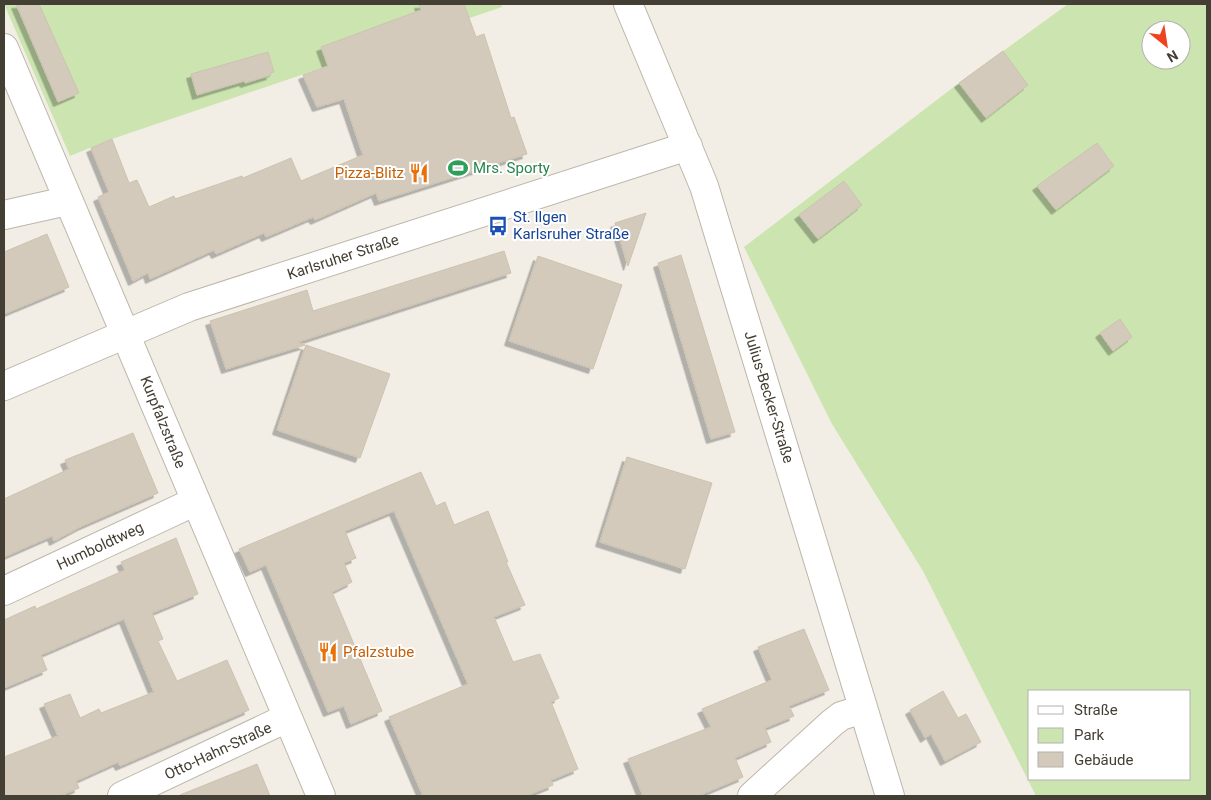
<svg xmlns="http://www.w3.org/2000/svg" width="1211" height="800" font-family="Roboto,sans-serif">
<defs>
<filter id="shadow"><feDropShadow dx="-4.5" dy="4.5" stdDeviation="0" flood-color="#0004"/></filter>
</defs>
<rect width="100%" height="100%" fill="#f2eee6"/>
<path fill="#cce5b0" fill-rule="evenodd" d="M4,4H501L502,7L112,139L70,156Z
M1068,4H1207V796H1036L923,571L832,424L744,247L959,83ZM1151,30H1181V60H1151ZM1030,691H1190V779H1030Z"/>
<path fill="#d3cabc" stroke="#cdc2af" filter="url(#shadow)" d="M16,4H39L79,93L58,102Z
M419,4H464L476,37L484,34L511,118L514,117L527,154L379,201L376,193L315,220L313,217L266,237L264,233L216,254L214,250L150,279L148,273L133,281L98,197L109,192L91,148L112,139L129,183L137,180L149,207L174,196L175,199L242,176L243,178L291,158L301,181L363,155L344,99L317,107L303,75L328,66L321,47L421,10Z
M1003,51L1028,85L986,118L959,83Z
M268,52L274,72L270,73L271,75L245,83L244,81L197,95L191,74Z
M1097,143L1114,166L1056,210L1037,186Z
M844,181L862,205L818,239L799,215Z
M646,213L628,266L615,223Z
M47,234L69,287L4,314V252Z
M504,251L511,273L298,342L305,345L226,369L210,321L307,290L313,311Z
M681,255L735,432L711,439L658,263Z
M538,256L622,285L593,369L509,341Z
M1120,319L1132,337L1113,351L1100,333Z
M306,345L390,374L360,458L277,430Z
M133,433L158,493L82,526L54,541L52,536L4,557V499L69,469L65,460Z
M627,457L712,483L685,569L600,542Z
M421,472L436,506L445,502L454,525L488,511L508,562H506L525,605L494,617L513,662L540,654L559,698L551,702L578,769L551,780L553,785L526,796H423L389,717L468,684L394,511L345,531L356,558L344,563L352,582L332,592L382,711L351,724L344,706L328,712L266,565L250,572L239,549Z
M176,538L198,594L152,613L163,639L158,641L177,681L227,660L249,710L120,766L118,762L76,781L79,788L60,796H4V757L58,736L44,704L70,694L80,718L99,709L101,713L154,692L124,619L41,655L47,670L4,688V620L35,606L36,609L125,570L121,562Z
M804,629L829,690L789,706L794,716L765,728L771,742L735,758L743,777L698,796H643L628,759L711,727L702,709L772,680L758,647Z
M943,691L958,718L966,714L981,742L945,761L931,734L925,738L910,710Z
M257,764L270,796H180V795Z"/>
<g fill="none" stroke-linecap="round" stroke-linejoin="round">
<defs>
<path id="minor" d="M628,4L704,186L890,796
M4,48L321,796
M4,215L67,201
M4,386L189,307L688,146
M4,591L196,501
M122,796L287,718
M752,796L832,723L841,716L863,709"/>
</defs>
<use href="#minor" stroke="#bdb6a9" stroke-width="30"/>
<use href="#minor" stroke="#fff" stroke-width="28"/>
</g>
<defs>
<symbol id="stadium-bare" viewBox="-9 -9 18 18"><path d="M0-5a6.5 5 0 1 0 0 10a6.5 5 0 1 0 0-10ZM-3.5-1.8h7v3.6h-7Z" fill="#2e9e5b" stroke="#fff" stroke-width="2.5" paint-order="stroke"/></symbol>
<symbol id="restaurant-bare" viewBox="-9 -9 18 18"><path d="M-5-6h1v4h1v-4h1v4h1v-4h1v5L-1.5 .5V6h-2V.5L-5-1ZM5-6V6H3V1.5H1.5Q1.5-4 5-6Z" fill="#e8710a" stroke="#fff" stroke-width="2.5" paint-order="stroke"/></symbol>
<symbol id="bus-bare" viewBox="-9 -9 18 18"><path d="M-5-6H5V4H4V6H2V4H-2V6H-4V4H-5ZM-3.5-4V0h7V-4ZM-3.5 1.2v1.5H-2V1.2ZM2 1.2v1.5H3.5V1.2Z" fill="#1a4fb4" stroke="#fff" stroke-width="2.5" paint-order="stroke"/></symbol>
</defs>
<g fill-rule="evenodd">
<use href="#stadium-bare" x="444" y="154" width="28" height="28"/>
<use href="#restaurant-bare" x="405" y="159" width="28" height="28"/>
<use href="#bus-bare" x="484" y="212" width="28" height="28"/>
<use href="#restaurant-bare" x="314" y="638" width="28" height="28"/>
</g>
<g text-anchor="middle" stroke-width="4" stroke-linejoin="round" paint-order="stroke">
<g font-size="15" fill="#27864d" stroke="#fff" text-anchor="start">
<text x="473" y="173">Mrs. Sporty</text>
</g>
<g font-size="15" fill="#c56008" stroke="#fff" text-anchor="end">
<text x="404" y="178">Pizza-Blitz</text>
<text x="343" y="657" text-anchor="start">Pfalzstube</text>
</g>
<g font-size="15" fill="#164399" stroke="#fff" text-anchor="start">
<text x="513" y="222">St. Ilgen<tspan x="513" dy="17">Karlsruher Straße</tspan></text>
</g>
<g font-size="15" fill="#443f35" stroke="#fff">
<text transform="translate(343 257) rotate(-18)" y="5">Karlsruher Straße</text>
<text transform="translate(769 397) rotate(73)" y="5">Julius-Becker-Straße</text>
<text transform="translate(163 422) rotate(68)" y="5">Kurpfalzstraße</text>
<text transform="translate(100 546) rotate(-25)" y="5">Humboldtweg</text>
<text transform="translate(218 751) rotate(-25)" y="5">Otto-Hahn-Straße</text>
</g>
</g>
<rect width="1211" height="800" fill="none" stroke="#443f35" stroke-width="10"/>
<rect x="1028" y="690" width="162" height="90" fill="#ffffff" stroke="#b4b2ae"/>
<rect x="1038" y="706" width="25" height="8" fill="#ffffff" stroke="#b4b2ae"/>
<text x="1074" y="715" font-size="15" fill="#443f35">Straße</text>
<rect x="1038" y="728" width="25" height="15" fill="#cce5b0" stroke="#b4b2ae"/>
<text x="1074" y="740" font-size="15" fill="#443f35">Park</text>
<rect x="1038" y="752" width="25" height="15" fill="#d3cabc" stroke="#b4b2ae"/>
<text x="1074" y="765" font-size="15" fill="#443f35">Gebäude</text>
<g transform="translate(1166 45) rotate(150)"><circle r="24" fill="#ffffff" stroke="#b4b2ae"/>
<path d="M0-4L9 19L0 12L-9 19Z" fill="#ef431f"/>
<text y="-8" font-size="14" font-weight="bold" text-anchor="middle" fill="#443f35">N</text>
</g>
</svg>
